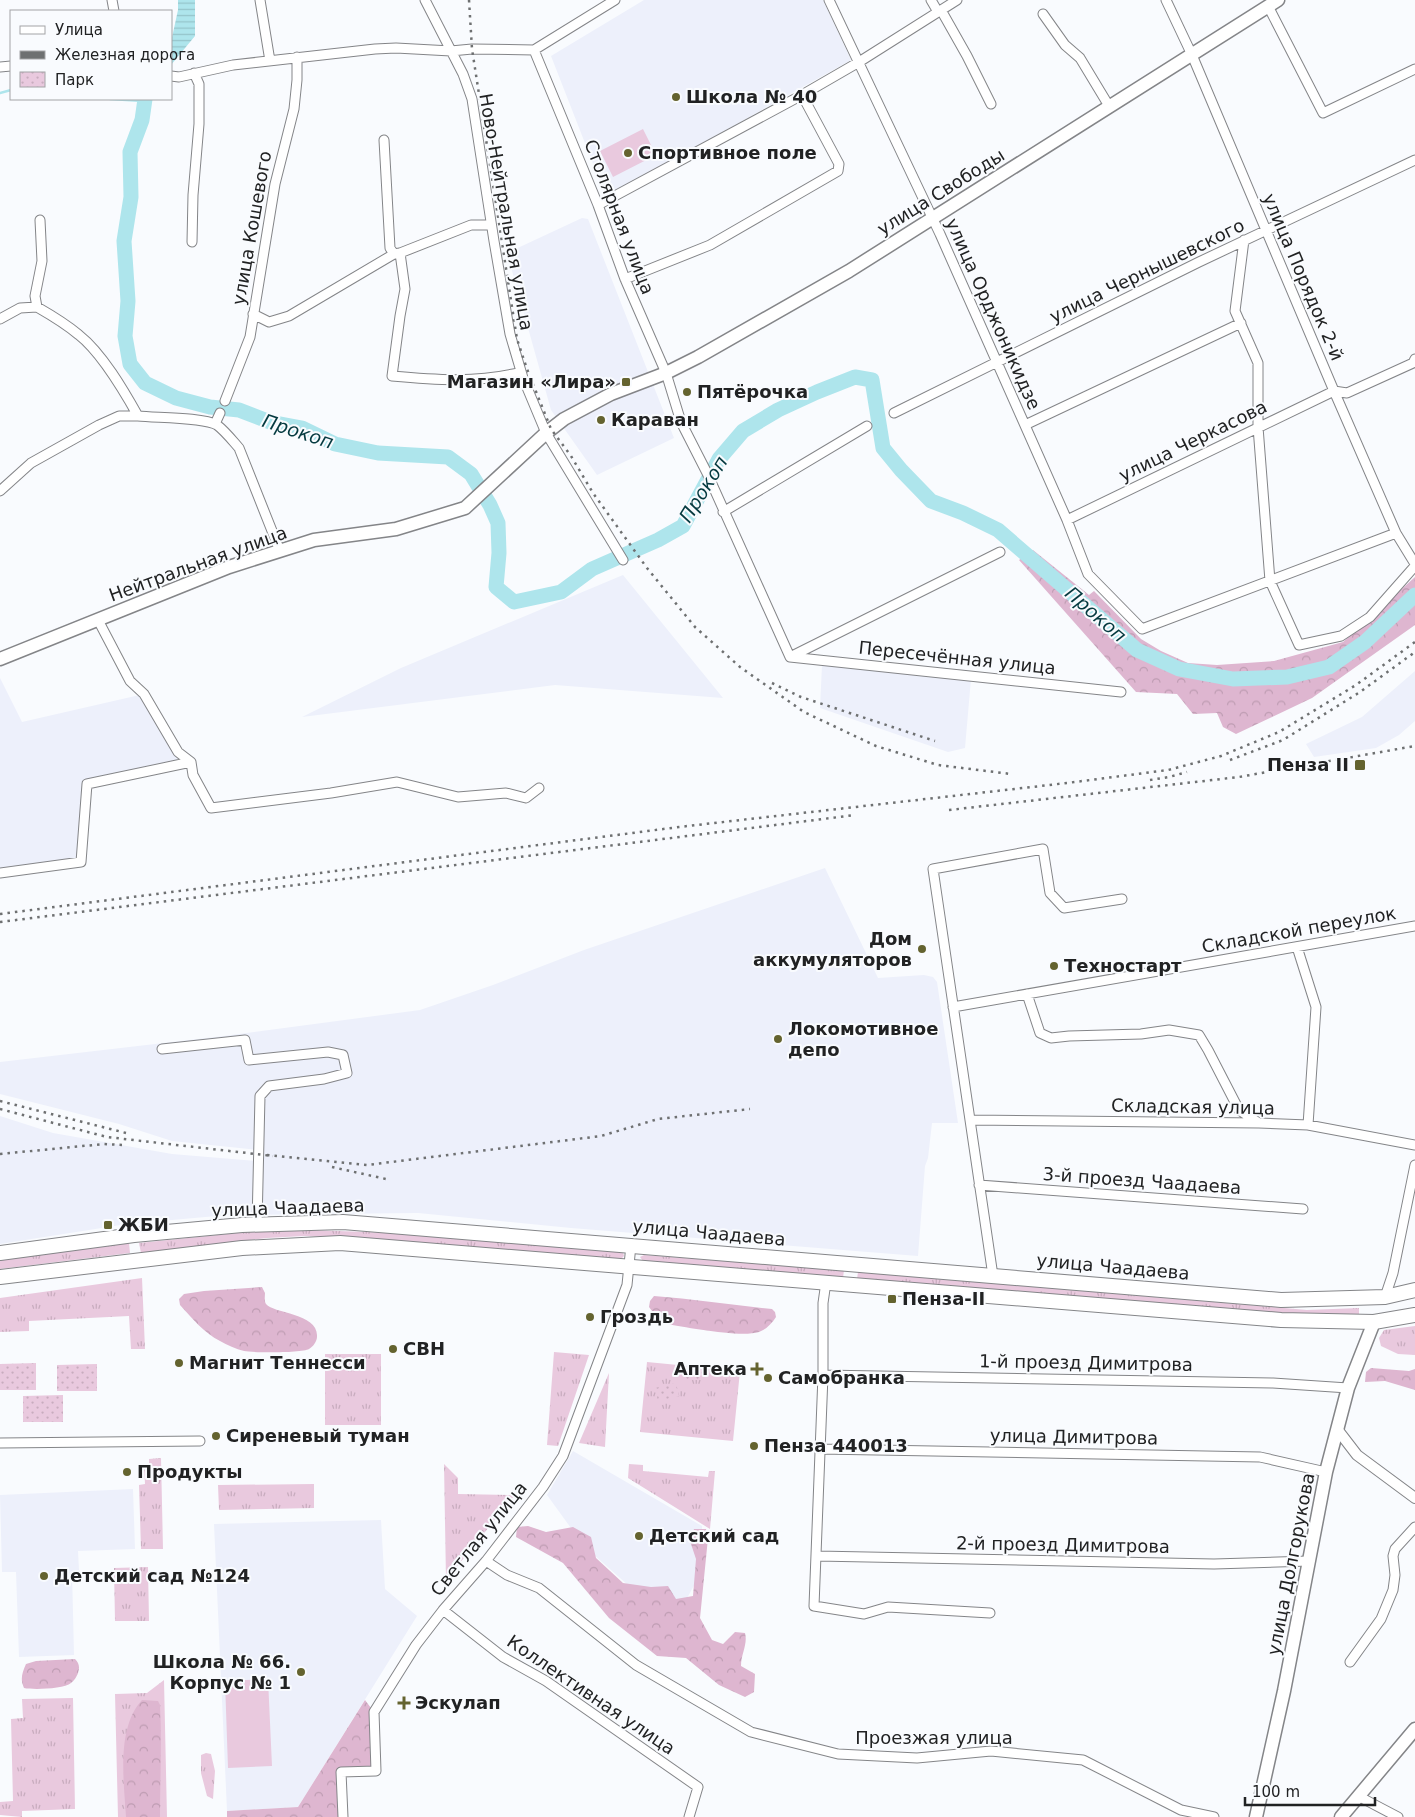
<svg xmlns="http://www.w3.org/2000/svg" width="1415" height="1817" font-family="'DejaVu Sans',sans-serif">
<defs>
<pattern id="grass-tufts" width="24" height="20" patternUnits="userSpaceOnUse" patternTransform="scale(1.25)"><rect width="24" height="20" fill="#e9c9de"/><path d="M3 7l-1-3M5 7V3M7 7l1-3M15 17l-1-3M17 17v-4M19 17l1-3" fill="none" stroke="#c8acbe"/></pattern>
<pattern id="forest-crowns" width="20" height="18" patternUnits="userSpaceOnUse" patternTransform="scale(1.25)"><rect width="20" height="18" fill="#deb6d0"/><path d="M2 6a3 3 0 1 1 6 0M12 15a3 3 0 1 1 6 0" fill="none" stroke="#be9cb2"/></pattern>
<pattern id="park-dots" width="8" height="8" patternUnits="userSpaceOnUse" patternTransform="scale(1.25)"><rect width="8" height="8" fill="#e9c9de"/><path d="M2 2h.1M6 6h.1" fill="none" stroke="#c8acbe" stroke-width="1.8" stroke-linecap="round"/></pattern>
<pattern id="water-rules" width="6" height="5" patternUnits="userSpaceOnUse" patternTransform="scale(1.25)"><rect width="6" height="5" fill="#aee5ec"/><path d="M0 2.5h6" fill="none" stroke="#95c4ca"/></pattern>
</defs>
<rect width="100%" height="100%" fill="#f9fbfe"/>
<path fill="#edf0fb" d="M644,0H823L851,60L606,197L551,56Z
M582,218L588,219L674,438L597,475L551,410L507,253Z
M623,575L723,698L555,685L302,717L401,668Z
M822,665L971,679L965,748L948,752L820,708Z
M1415,671V721L1399,735L1376,748L1314,757L1306,744L1362,717Z
M0,678L22,722L144,694L178,752L191,762L88,784L81,862L0,871Z
M825,868L878,978L924,975L933,977L937,982L958,1123H932L928,1158L925,1166L918,1256L571,1228L418,1213L228,1215L127,1224L0,1244V1116L53,1133L172,1154L256,1161L258,1150L172,1141L119,1124L0,1094V1062L224,1036L420,1010L493,985L584,950Z
M573,1451L702,1526V1571L681,1609L629,1586L584,1546L547,1495Z
M133,1489L135,1549L78,1551L79,1570L72,1571L74,1655L19,1657L16,1572H2L0,1495Z
M381,1520L385,1589L417,1616L298,1807L227,1811L214,1524Z"/>
<path fill="url(#grass-tufts)" d="M267,1230C386,1229 504,1241 623,1252L624,1256L621,1259L378,1239L304,1236L267,1238L141,1253L139,1243Z
M129,1243L130,1253L0,1269V1260Z
M644,1255L844,1270L843,1278L643,1261L640,1257Z
M858,1272L1307,1310L1359,1308V1316H1299L857,1279Z
M142,1278L145,1349H131L129,1316L29,1321V1331L0,1332V1298Z
M1415,1326V1355L1398,1354L1381,1346L1379,1338L1384,1330Z
M554,1352L589,1355L558,1446L547,1445Z
M325,1354H381V1425H325Z
M647,1362L740,1371L733,1441L640,1432Z
M609,1373L605,1447L579,1443Z
M161,1458L163,1549H141L139,1485L145,1484L144,1465L149,1464V1459Z
M444,1464L458,1478V1494L515,1495L446,1580Z
M629,1464L643,1465V1471L708,1477L709,1471H715L710,1529L628,1478Z
M314,1484V1508L219,1510L218,1485Z
M148,1567L149,1621H115L114,1568Z
M164,1680L167,1817H118L115,1694L147,1693Z
M73,1698L75,1809L22,1811V1817L0,1815V1802L13,1801L11,1719L23,1718L22,1699Z
M206,1753L211,1754L215,1771L213,1799L207,1796L201,1773V1755Z"/>
<path fill="url(#forest-crowns)" d="M1033,550L1089,595L1094,591L1141,639L1161,651L1188,663L1217,665L1274,661L1343,642L1415,577V625L1312,698L1236,734L1223,727L1217,713L1193,714L1177,694L1136,692L1019,560Z
M262,1287L265,1293C265,1296 264,1300 266,1304C274,1314 319,1313 317,1337C317,1341 313,1347 309,1349C302,1353 254,1353 244,1351C236,1349 227,1345 220,1341C204,1333 192,1318 180,1305L179,1299L184,1294L204,1291Z
M654,1296C694,1299 733,1305 772,1309L775,1312L776,1317C772,1323 767,1329 759,1332C740,1338 687,1327 665,1324L658,1319L649,1307L650,1301Z
M1371,1368L1409,1371L1415,1369V1390L1385,1381L1365,1382L1366,1372Z
M528,1526L546,1532L573,1527L591,1537L596,1558L623,1583L651,1587L668,1586L676,1599L693,1596L696,1559L690,1541L694,1529H706L708,1538L700,1618L712,1640L723,1644L735,1632L745,1633C748,1644 741,1654 741,1666L755,1674L754,1692L745,1697L719,1685L686,1658L657,1656L609,1618L563,1563L516,1537L517,1527Z
M75,1659C79,1663 80,1667 78,1673C77,1676 74,1681 71,1683C64,1689 33,1690 24,1688C20,1679 22,1673 26,1664L36,1661Z
M142,1700L158,1701L160,1705C162,1742 160,1780 160,1817H126C124,1782 116,1728 142,1700Z
M365,1700L374,1712L376,1771L341,1772L343,1817H227V1811L298,1807Z"/>
<path fill="url(#park-dots)" d="M36,1363V1390H0V1364Z
M97,1364V1391H57V1365Z
M685,1367L702,1368V1380H685Z
M676,1383L679,1396L658,1401L655,1388Z
M63,1395V1422H23V1396Z"/>
<path fill="#e9c9de" d="M643,129L656,155L613,177L600,151Z
M268,1679L272,1766L228,1768L225,1681Z"/>
<path fill="url(#water-rules)" d="M178,0H195V36L171,65V42L178,10Z"/>
<g fill="none" stroke-linecap="round" stroke-linejoin="round">
<path stroke="#aee5ec" stroke-width="2.5" d="M0,93L11,90
M110,99L143,101"/>
<path stroke="#aee5ec" stroke-width="15" d="M145,99L142,120L130,152L131,197L124,241L128,301L125,336L130,364L145,383L176,398L210,407L239,410L270,422L302,428L335,444L378,453L448,457L471,474L490,505L498,523L499,553L496,587L514,602L561,592L592,569L658,540L683,526L719,459L743,431L778,410L817,392L855,377L872,380L883,448L901,470L931,501L963,513L998,530L1137,650L1179,669L1233,679L1287,677L1329,667L1365,642L1415,595"/>
<defs>
<path id="minor" d="M112,0L114,11
M260,0L270,61
M425,0L463,74L472,99L494,241L510,334L523,378L546,433L623,560
M829,0L940,234L1067,520L1088,574L1142,629L1396,533
M931,0L938,12
M1166,0L1192,55L1334,391L1396,533L1415,564
M1268,6L1323,113L1415,69
M941,10L967,56L991,104
M1043,14L1065,45L1080,58L1109,106
M534,50L615,0
M0,67L11,66
M171,76L179,77L233,65L375,49L396,48L451,51L472,49L534,50L598,205L625,279L666,373L681,422L707,473L790,657
M384,140L390,248L394,254
M598,205L802,95L859,62L957,0
M40,220L42,261L35,296L37,307C51,315 66,324 79,335C102,353 124,391 138,416C156,418 202,417 217,425C225,431 232,440 239,448L280,551
M1244,240L1235,311L1258,363V427L1270,581L1299,645L1341,636L1370,617L1415,566
M192,242L193,195L199,124V84L194,73
M400,253L405,289L400,316L392,376C435,380 479,383 521,372
M625,279L710,245L838,171L839,164L802,95
M253,314L269,322L289,316L394,254L400,253L471,225H491
M0,319L20,308L37,307
M225,401L250,337L275,184L294,109L297,80V57
M894,413L1199,262L1415,160
M215,424L220,413
M1025,425L1241,323
M0,491L31,463L99,425L119,416H138
M723,512L867,426
M1067,520L1334,391L1347,393L1413,363L1415,359
M98,620L130,681L144,694L178,752L191,762L193,775L211,808L331,793L397,782L458,797L506,793L526,798L539,788
M790,657L1121,692
M790,657L1000,552
M0,873L81,862L87,784L191,762
M1297,947L1316,1007L1308,1125
M1027,994L1040,1033L1051,1038L1069,1036L1141,1034L1169,1030L1199,1035L1208,1050L1239,1110L1259,1123
M953,1007L1415,926
M162,1049L245,1040L249,1060L328,1052L343,1055L347,1073L324,1079L269,1086L260,1096L257,1224
M970,1120L1259,1123L1308,1125L1415,1145
M979,1185L1303,1209
M993,1276L933,869L1043,849L1050,893L1064,908L1122,899
M826,1282L823,1303V1375L814,1606L864,1614L888,1607L990,1613
M1385,1297L1393,1273L1415,1165
M823,1375L1273,1383L1348,1388
M0,1443L200,1441
M820,1449L1260,1457L1326,1472
M817,1556L1214,1564L1309,1561
M486,1561L507,1575L539,1588L636,1665L751,1732L838,1754L917,1758L991,1751L1083,1760L1181,1810L1214,1817
M443,1610L503,1657L546,1681L698,1787L689,1817
M1350,1662L1381,1619L1393,1590L1395,1575L1393,1556L1395,1549L1415,1527
M1358,1796L1398,1817
M343,1817L341,1772L376,1771L374,1712L416,1645L443,1610L486,1561L543,1487L563,1456L627,1285L631,1245"/>
<path id="tertiary" d="M1337,1429L1357,1455L1415,1498"/>
<path id="secondary" d="M0,659L229,567L314,540L396,529L465,508L546,433L564,419L611,394L666,373L698,357L849,271L1278,0
M1256,1817L1284,1691L1326,1472L1348,1388L1374,1322
M1341,1817L1415,1729"/>
<path id="primary" d="M0,1253L134,1235L242,1225L343,1222L1281,1300L1385,1297L1415,1290
M0,1277L242,1248L340,1243L1281,1320L1374,1322L1415,1315"/>
</defs>
<use href="#minor" stroke="#848588" stroke-width="11"/>
<use href="#tertiary" stroke="#848588" stroke-width="12"/>
<use href="#secondary" stroke="#848588" stroke-width="15"/>
<use href="#primary" stroke="#848588" stroke-width="16"/>
<use href="#minor" stroke="#fff" stroke-width="9"/>
<use href="#tertiary" stroke="#fff" stroke-width="10"/>
<use href="#secondary" stroke="#fff" stroke-width="12"/>
<use href="#primary" stroke="#fff" stroke-width="14"/>
<path stroke="#6e7071" stroke-width="2.5" stroke-dasharray="2.5 5" stroke-linecap="butt" d="M469,0L472,49L517,339L527,369L551,429L571,456L593,493L647,568L695,627L740,667L804,712L876,746L938,765L1011,774
M772,683L801,697L935,741
M1230,760L1283,740L1360,692L1415,652
M1150,780L1169,777L1187,772
M949,810L1239,777L1415,746
M0,914L679,827L1067,783L1168,770L1221,756L1279,732L1356,685L1415,642
M0,922L855,815
M0,1101L130,1134
M0,1109L107,1137L273,1156
M0,1154L104,1144L122,1145
M267,1155L367,1165L601,1136L658,1119L750,1109
M332,1167L386,1179"/>
</g>
<g fill="#64632f" stroke="#f9fbfe" stroke-width="2">
<circle cx="676" cy="97" r="5"/>
<circle cx="628" cy="153" r="5"/>
<rect x="621" y="377" width="10" height="10" rx="2.5"/>
<circle cx="687" cy="392" r="5"/>
<circle cx="601" cy="420" r="5"/>
<rect x="1354" y="759" width="12" height="12" rx="2.5"/>
<circle cx="922" cy="949" r="5"/>
<circle cx="1054" cy="966" r="5"/>
<circle cx="778" cy="1039" r="5"/>
<rect x="103" y="1220" width="10" height="10" rx="2.5"/>
<rect x="887" y="1294" width="10" height="10" rx="2.5"/>
<circle cx="590" cy="1317" r="5"/>
<circle cx="393" cy="1349" r="5"/>
<circle cx="179" cy="1363" r="5"/>
<path d="M754.5 1361.5h5v5h5v5h-5v5h-5v-5h-5v-5h5z"/>
<circle cx="768" cy="1378" r="5"/>
<circle cx="216" cy="1436" r="5"/>
<circle cx="754" cy="1446" r="5"/>
<circle cx="127" cy="1472" r="5"/>
<circle cx="639" cy="1536" r="5"/>
<circle cx="44" cy="1576" r="5"/>
<circle cx="301" cy="1672" r="5"/>
<path d="M401.5 1695.5h5v5h5v5h-5v5h-5v-5h-5v-5h5z"/>
</g>
<g text-anchor="middle" stroke-width="4" stroke-linejoin="round" paint-order="stroke">
<g font-size="18" font-weight="bold" fill="#212223" stroke="#f9fbfe" text-anchor="start">
<text x="686" y="103">Школа № 40</text>
<text x="638" y="159">Спортивное поле</text>
<text x="616" y="388" text-anchor="end">Магазин «Лира»</text>
<text x="697" y="398">Пятёрочка</text>
<text x="611" y="426">Караван</text>
<text x="1349" y="771" text-anchor="end">Пенза II</text>
<text x="912" y="945" text-anchor="end">Дом<tspan x="912" dy="21">аккумуляторов</tspan></text>
<text x="1064" y="972">Техностарт</text>
<text x="788" y="1035">Локомотивное<tspan x="788" dy="21">депо</tspan></text>
<text x="118" y="1231">ЖБИ</text>
<text x="902" y="1305">Пенза-II</text>
<text x="600" y="1323">Гроздь</text>
<text x="403" y="1355">СВН</text>
<text x="189" y="1369">Магнит Теннесси</text>
<text x="747" y="1375" text-anchor="end">Аптека</text>
<text x="778" y="1384">Самобранка</text>
<text x="226" y="1442">Сиреневый туман</text>
<text x="764" y="1452">Пенза 440013</text>
<text x="137" y="1478">Продукты</text>
<text x="649" y="1542">Детский сад</text>
<text x="54" y="1582">Детский сад №124</text>
<text x="291" y="1668" text-anchor="end">Школа № 66.<tspan x="291" dy="21">Корпус № 1</tspan></text>
<text x="415" y="1709">Эскулап</text>
</g>
<g font-size="18" fill="#212223" stroke="#f9fbfe">
<text transform="translate(941 192) rotate(-32)" y="6">улица Свободы</text>
<text transform="translate(506 212) rotate(80)" y="6">Ново-Нейтральная улица</text>
<text transform="translate(619 217) rotate(69)" y="6">Столярная улица</text>
<text transform="translate(252 228) rotate(-80)" y="6">улица Кошевого</text>
<text transform="translate(1147 271) rotate(-26)" y="6">улица Чернышевского</text>
<text transform="translate(1303 277) rotate(67)" y="6">улица Порядок 2-й</text>
<text transform="translate(993 314) rotate(66)" y="6">улица Орджоникидзе</text>
<text transform="translate(1193 441) rotate(-26)" y="6">улица Черкасова</text>
<text transform="translate(198 564) rotate(-20)" y="6">Нейтральная улица</text>
<text transform="translate(957 658) rotate(6)" y="6">Пересечённая улица</text>
<text transform="translate(1299 930) rotate(-10)" y="6">Складской переулок</text>
<text transform="translate(1193 1107) rotate(1)" y="6">Складская улица</text>
<text transform="translate(1142 1181) rotate(4)" y="6">3-й проезд Чаадаева</text>
<text transform="translate(288 1208) rotate(-2)" y="6">улица Чаадаева</text>
<text transform="translate(709 1233) rotate(5)" y="6">улица Чаадаева</text>
<text transform="translate(1113 1267) rotate(5)" y="6">улица Чаадаева</text>
<text transform="translate(1086 1363) rotate(1)" y="6">1-й проезд Димитрова</text>
<text transform="translate(1074 1437) rotate(1)" y="6">улица Димитрова</text>
<text transform="translate(479 1539) rotate(-51)" y="6">Светлая улица</text>
<text transform="translate(1063 1545) rotate(1)" y="6">2-й проезд Димитрова</text>
<text transform="translate(1291 1564) rotate(-79)" y="6">улица Долгорукова</text>
<text transform="translate(591 1695) rotate(34)" y="6">Коллективная улица</text>
<text x="934" y="1744">Проезжая улица</text>
</g>
<g font-size="19" font-style="italic" fill="#053a40" stroke="#f9fbfe">
<text transform="translate(298 431) rotate(18)" y="7">Прокоп</text>
<text transform="translate(703 489) rotate(-58)" y="7">Прокоп</text>
<text transform="translate(1096 614) rotate(41)" y="7">Прокоп</text>
</g>
</g>
<rect x="10" y="10" width="162" height="90" fill="#f9fbfe" stroke="#a3a4a6"/>
<rect x="20" y="26" width="25" height="8" fill="#ffffff" stroke="#a3a4a6"/>
<text x="55" y="35" font-size="15" fill="#212223">Улица</text>
<rect x="20" y="51" width="25" height="8" fill="#6e7071" stroke="#a3a4a6"/>
<text x="55" y="60" font-size="15" fill="#212223">Железная дорога</text>
<rect x="20" y="72" width="25" height="15" fill="url(#park-dots)" stroke="#a3a4a6"/>
<text x="55" y="85" font-size="15" fill="#212223">Парк</text>
<path d="M1245 1797v8h130v-8" fill="none" stroke="#212223" stroke-width="2.5"/>
<text x="1252" y="1797" font-size="15" fill="#212223" stroke="#f9fbfe" stroke-width="4" paint-order="stroke">100 m</text>
</svg>
